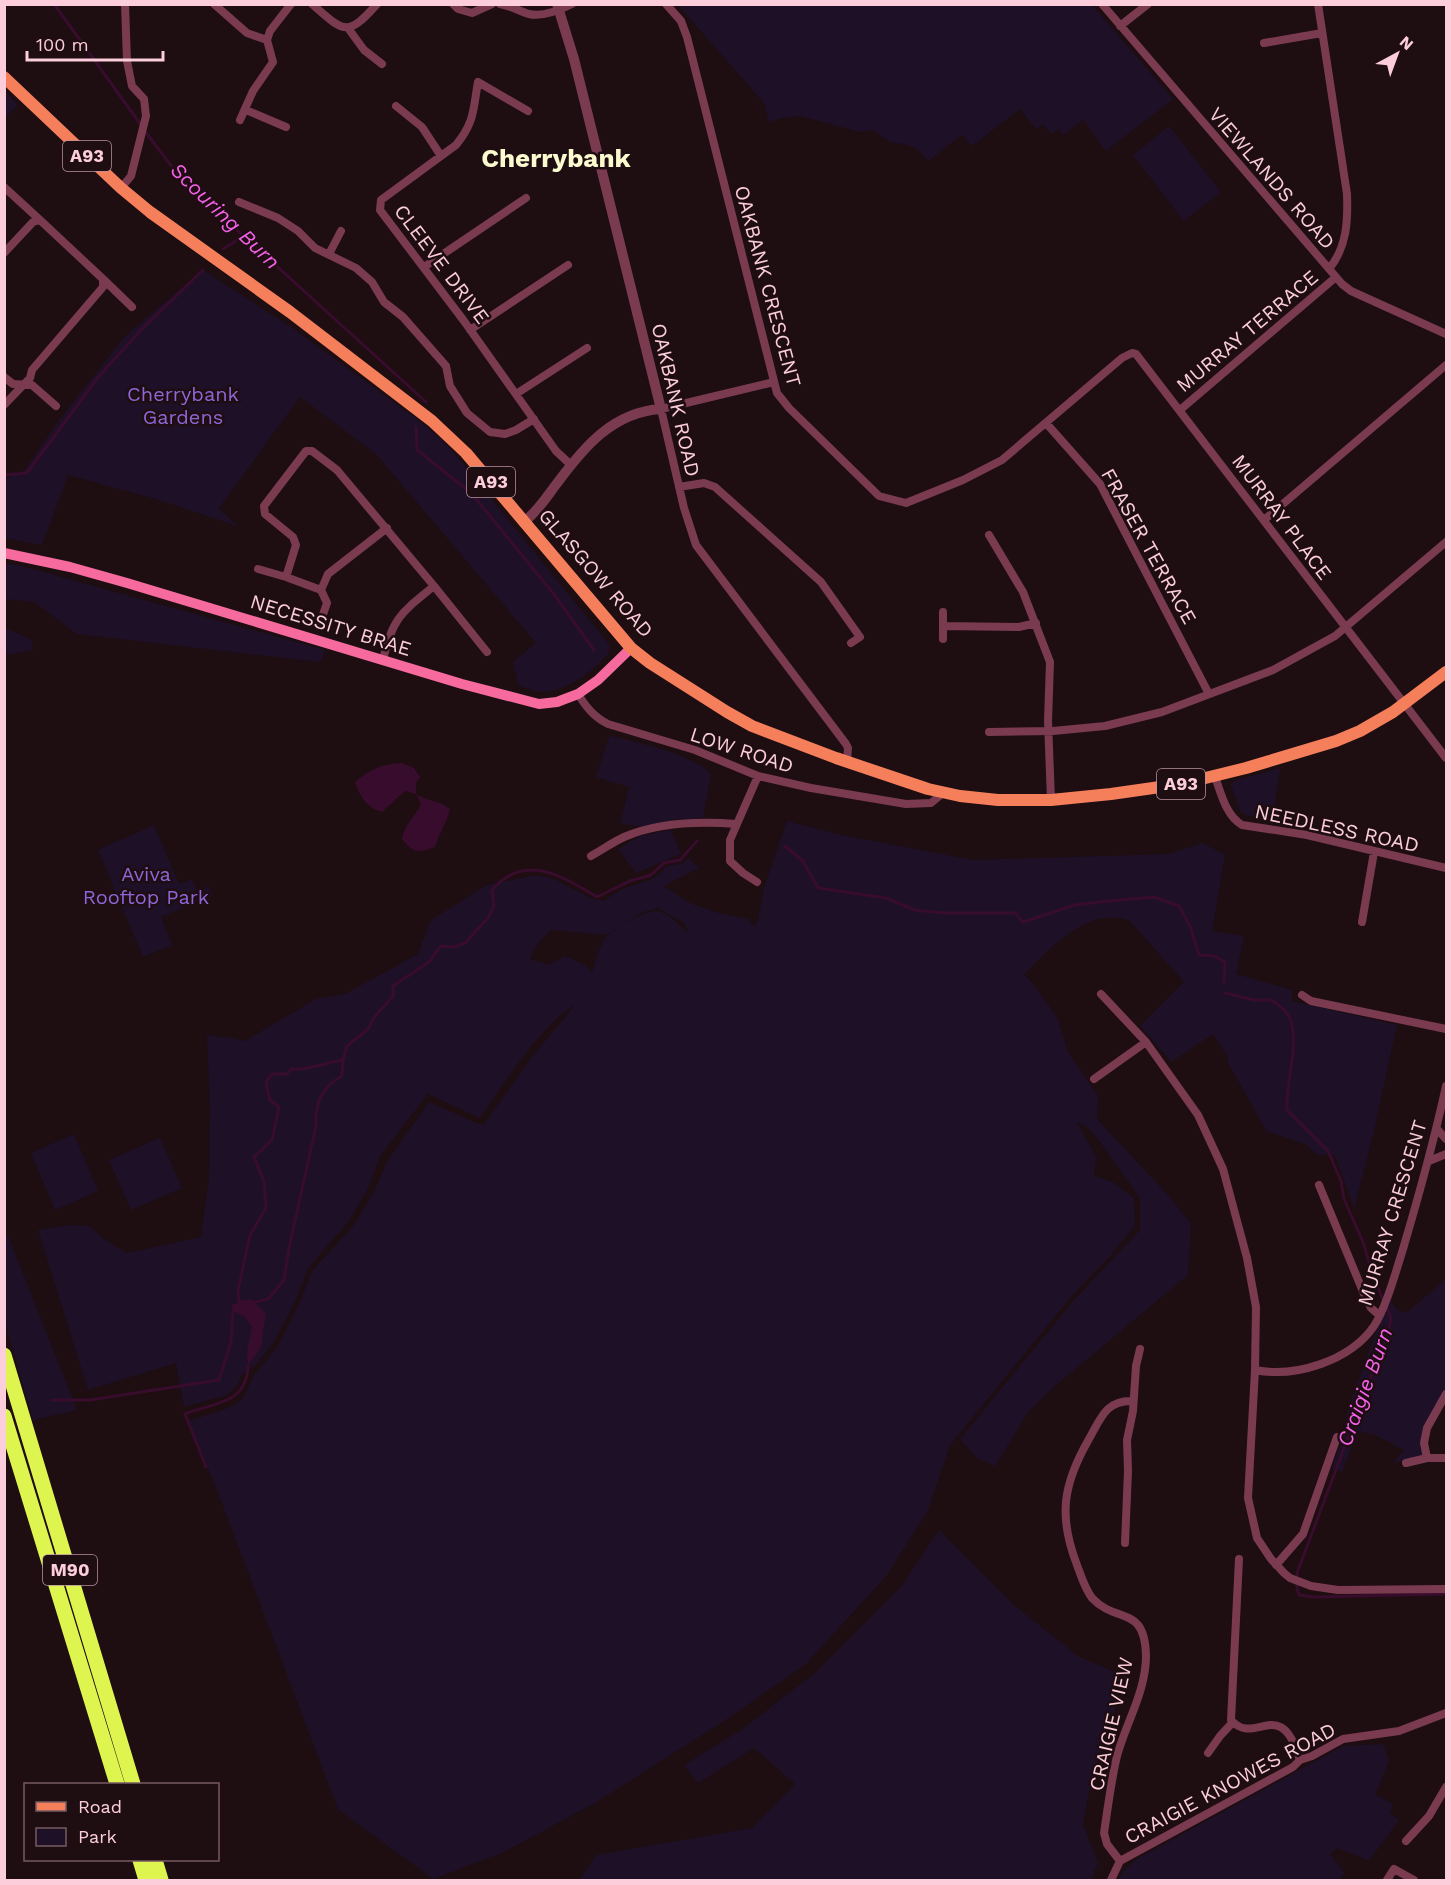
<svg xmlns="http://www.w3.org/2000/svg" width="1451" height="1885" font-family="'Work Sans',sans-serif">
<rect width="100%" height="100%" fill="#1e0d11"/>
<path fill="#1e1127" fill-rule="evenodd" d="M678,5H1092L1173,99L1106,151L1083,120L1063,135L1059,129L1051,134L1043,124L1036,129L1020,109L972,146L962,135L928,161L918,150L904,144L890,142L873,130L860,132L800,116L782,118L769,122L764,103Z
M5,91L18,105L5,117Z
M1169,126L1221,192L1184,221L1133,155Z
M203,270L291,327L425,425L449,447L609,644V653C593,671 568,691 543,692C536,692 526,688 519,686L513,662L536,643L376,454L300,397L219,508L237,526L156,499L68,475L42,545L5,538V479L25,470L59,420L125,336Z
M5,564L18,565L325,650L320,662L77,634L34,602L5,599Z
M5,628L32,640L33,650L5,655Z
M613,736C641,744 691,753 711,774L703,818L673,820L643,827L620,824L629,787L596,777L609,737Z
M1280,768L1272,822L1243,814L1240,811L1231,785L1234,781Z
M787,821L837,834L973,860L1168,854L1203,843L1225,855L1212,931L1244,936L1236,974L1292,990V1001L1397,1025L1373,1135L1354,1209L1335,1155H1318L1305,1144L1266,1131L1228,1062V1057L1213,1034L1171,1062L1140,1026L1184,982L1130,921C1088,905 1050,948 1024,975L1031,981L1057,1017L1068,1052L1098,1096L1097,1119L1168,1195L1191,1224L1188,1275L1055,1386L1029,1411L995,1466L978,1459L960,1439L1074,1300L1140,1230V1198L1097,1138L1086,1126L1077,1122L1096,1157L1094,1176L1113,1182L1134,1198L1135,1226L1111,1255L1071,1297L950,1445L928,1510L887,1575L806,1664L730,1717L595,1803L504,1852L433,1879L338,1809L217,1490L188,1421L229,1408L242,1400L254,1375L278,1346L300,1302L312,1271L354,1225L374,1191L388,1160L429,1102L479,1124H484L531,1058L575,1005C542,1023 503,1086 480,1118L428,1094L380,1156L368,1188L349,1221L308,1268L296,1300L274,1342L255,1366L242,1374L238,1384L228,1395L184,1407L176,1363L88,1390L38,1230L69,1225L89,1226L107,1241L128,1253L201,1237L209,1177L210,1108L207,1035L231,1038L245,1041L316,999L345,994L418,954L431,920L487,885L536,875L552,878L591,898L604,901C609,897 615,893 621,890C635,883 658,882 665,867L683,863L688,858L699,868L664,886L690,903L718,913L748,919L755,927L758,920L764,888ZM658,908L684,923L689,933C679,926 669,912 655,911C645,910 613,930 606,937C599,945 596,962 592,972L585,965L565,956L548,965L530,959L537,944L551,930L606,935L643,912Z
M154,825L179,884L192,879L197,891L209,886L213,896L161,917L172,945L143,957L98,850Z
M671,830L681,854L636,873L618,849L640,836Z
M74,1134L98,1191L55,1210L31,1153Z
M160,1138L182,1188L131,1210L109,1160Z
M4,1228H5L77,1410L33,1420L5,1323Z
M1446,1279V1390L1431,1414L1425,1456L1393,1463L1404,1450L1375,1435L1358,1431L1342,1472L1332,1468L1344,1434L1348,1409L1378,1326L1387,1312L1391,1300L1396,1309L1406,1313Z
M939,1530L1015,1606L1078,1656L1126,1677L1092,1777L1083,1824L1098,1863L1091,1880H580L596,1855L752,1828L795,1784L754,1748L698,1783L684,1765L741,1730L814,1674L901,1587Z
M1383,1744L1389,1761L1375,1795L1393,1804L1390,1813L1399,1820L1369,1861L1337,1848L1330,1854L1345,1873L1339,1880H1118L1123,1871L1137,1859L1343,1746Z"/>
<path fill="#380c2d" d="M402,763L414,768L420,777L416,783V794C428,802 438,799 450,809C447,823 439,833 435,847C418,853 414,854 402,839C404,825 415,817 421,804L416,794L405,791L382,812C366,807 361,798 355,782C370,769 382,764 402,763Z
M251,1299L266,1313L261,1347L248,1366L247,1352L252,1327L245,1317L233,1311L231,1306L239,1301Z"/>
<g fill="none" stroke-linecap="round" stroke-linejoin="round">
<path stroke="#380c2d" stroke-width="3" d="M54,4L141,125
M144,130L182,180L426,402
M223,249L242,237
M416,427L417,450L471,493L553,593L594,650
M4,475L27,473L99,376L142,329L203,270
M785,846L803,861L818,888L886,898L915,910L942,913H1015L1023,922L1075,905L1100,902L1154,897L1179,906L1190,926L1199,955L1214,956L1225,962L1224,983
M1225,993L1254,1000H1272C1277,1004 1286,1010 1289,1016C1301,1043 1285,1081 1287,1110L1328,1151L1341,1181L1344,1199L1363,1242L1373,1275L1383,1300
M239,1301L238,1290L250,1235L266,1208L264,1181L254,1157L272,1140L279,1107L270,1100L266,1082L272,1074H286L292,1069C303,1071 330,1062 343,1060
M255,1302L268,1299L284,1280L289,1248L316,1126C315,1104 321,1087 342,1076L343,1060L347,1046L368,1029L375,1016L393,996V986L429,962L441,946L455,947L465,943L488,918L494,906L492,890C525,852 562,876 597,897L630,881L651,875L664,863L680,860L697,841
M1386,1306L1391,1318L1389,1329L1297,1573V1589L1299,1595L1313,1597L1446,1594
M52,1400H90L219,1380L231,1342L233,1311
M206,1467L185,1414C213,1402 246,1406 248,1366"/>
<path stroke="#7a3b51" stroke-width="8" d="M214,4L247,33L267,40L273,62L253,91L240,120
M312,4C344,32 347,38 377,4
M453,4L458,9L472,13L492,4
M500,4C511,6 519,11 529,14C542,17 560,10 572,4
M666,4L681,21L687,37L777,393L789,408L879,496L906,503L963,480L1002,460L1122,358L1132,353L1136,354L1446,758
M1102,4L1342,284L1351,291L1446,334
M1318,4L1347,194C1348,221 1347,247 1329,269
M1120,26L1148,4
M348,28L364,50L382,64
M267,40L270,31L291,4
M1264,43L1322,33
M396,106L422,127L441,156
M246,110L286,127
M528,111L478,82C473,109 475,122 456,145L381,200L380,210L464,321L556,451L571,465
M4,187L40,220
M121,188L131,176L146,116L144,99L132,86L127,61L125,4
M239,202L278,218L298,231L315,248L356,268L372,282L384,302L403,317L446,366L450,386L467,413L490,432L505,434L516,430L534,419
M4,253L33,222L40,220L103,279V287L32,370L30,378L4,405
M329,254L341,231
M424,267L526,198
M103,279L132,307
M470,330L568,265
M4,377L13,384L32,385L56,406
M774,382L661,409L684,508L696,545L846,744L848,748L847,761
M516,394L587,348
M1180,410L1336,277
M1046,423L1100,484L1209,694
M679,487L704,483L715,487L821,582L860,637L851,643
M1264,520L1446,365
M989,535L1023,592L1050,662L1048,721L1051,800
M258,569L286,577L296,545L293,537L265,514L264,506L306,451H312L337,470L434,586C402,612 392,618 383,660
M286,577L321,590L328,574L387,528
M434,586L487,652
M943,612V639
M320,623L327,603L321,590
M943,626L1019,627L1036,623
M578,694C586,707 594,717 608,724L695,750L758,776L811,788L906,804L931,803L943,793
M989,732L1053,731L1105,726L1162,712L1273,670L1335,636L1446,542
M1215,777C1221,793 1226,816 1242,825L1307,835L1446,868
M591,856C602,850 613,842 624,837C658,822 700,821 737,824
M757,882L743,873L730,861V840L758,776
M1362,922L1374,852
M1101,994L1146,1042L1198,1115L1223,1169L1247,1258L1256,1307L1255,1370L1248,1498L1257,1538L1271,1559L1284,1573L1290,1578L1311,1586L1338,1590L1446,1589
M1302,995L1311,1001L1446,1029
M1094,1079L1146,1042
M1437,1129L1446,1139
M1429,1161L1446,1154
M1319,1185L1364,1294L1371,1308L1379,1315
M1255,1370C1295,1378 1350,1361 1374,1326C1386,1308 1396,1271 1403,1249C1419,1195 1434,1141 1446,1086
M1427,1458L1424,1443L1427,1428L1446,1394
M1406,1463L1427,1458H1446
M1125,1543L1128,1471L1127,1440L1133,1411L1136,1366L1140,1349
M1239,1559L1231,1720C1255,1748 1280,1693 1300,1760
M1276,1565L1303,1534L1337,1437
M1208,1753L1220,1736L1233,1722
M1406,1841L1429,1816L1446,1787
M1120,1861L1107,1844L1104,1833C1108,1807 1111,1781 1117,1756C1126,1723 1146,1691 1146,1656C1145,1604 1116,1624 1092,1598C1085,1589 1081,1576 1077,1565C1058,1516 1063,1484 1089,1439C1101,1418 1106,1400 1133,1401
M1111,1880L1120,1861L1293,1767L1300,1760L1312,1756L1343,1739L1399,1731L1446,1713
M1387,1880L1394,1869L1414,1880"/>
<path stroke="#7a3b51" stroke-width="10" d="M525,521C539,510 547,496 558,482C584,447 613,412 661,409L574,59L557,4"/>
<path stroke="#f66a9d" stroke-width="10" d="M4,553L70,567L127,583L462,684L539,704L557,702L578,694L598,680L631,648"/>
<path stroke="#f57f5b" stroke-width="12" d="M4,77L121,188L150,212L290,312L432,421L466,453L631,648L650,663L727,712L752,726L836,758L928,789L960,796L998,800H1051L1111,794L1181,784L1246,768L1336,741L1360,731L1393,712L1446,672"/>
<path stroke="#dff54f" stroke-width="15" d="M4,1355L133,1784
M4,1416L117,1784
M140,1860L146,1880
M155,1860L161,1880"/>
</g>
<g text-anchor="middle" stroke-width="5" stroke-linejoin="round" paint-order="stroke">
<g fill="#1e0d11" stroke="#b9939e" stroke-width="1.5">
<rect x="63" y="141" width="48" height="30" rx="4.5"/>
<rect x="467" y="467" width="48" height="30" rx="4.5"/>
<rect x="1157" y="769" width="48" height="30" rx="4.5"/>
<rect x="43" y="1555" width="54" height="30" rx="4.5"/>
</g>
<g font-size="18" font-weight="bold" fill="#fccdda">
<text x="87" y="162">A93</text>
<text x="491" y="488">A93</text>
<text x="1181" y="790">A93</text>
<text x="70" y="1576">M90</text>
</g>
<g font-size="20" fill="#fccdda" stroke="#1e0d11">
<text transform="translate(1272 178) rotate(49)" y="7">VIEWLANDS ROAD</text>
<text transform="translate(442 264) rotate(53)" y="7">CLEEVE DRIVE</text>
<text transform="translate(768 286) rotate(75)" y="7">OAKBANK CRESCENT</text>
<text transform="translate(1247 331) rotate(-40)" y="7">MURRAY TERRACE</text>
<text transform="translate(676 400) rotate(77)" y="7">OAKBANK ROAD</text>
<text transform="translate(1282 517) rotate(53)" y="7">MURRAY PLACE</text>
<text transform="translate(1149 546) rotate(61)" y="7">FRASER TERRACE</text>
<text transform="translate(596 573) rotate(49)" y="7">GLASGOW ROAD</text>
<text transform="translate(331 625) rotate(17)" y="7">NECESSITY BRAE</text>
<text transform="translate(742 750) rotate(18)" y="7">LOW ROAD</text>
<text transform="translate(1337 828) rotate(12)" y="7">NEEDLESS ROAD</text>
<text transform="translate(1392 1213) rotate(-73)" y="7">MURRAY CRESCENT</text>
<text transform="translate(1111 1724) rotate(-77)" y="7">CRAIGIE VIEW</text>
<text transform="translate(1230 1783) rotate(-28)" y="7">CRAIGIE KNOWES ROAD</text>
</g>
<g font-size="20" fill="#8f66d9" stroke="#1e0d11">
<text x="183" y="401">Cherrybank<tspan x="183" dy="23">Gardens</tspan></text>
<text x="146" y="881">Aviva<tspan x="146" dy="23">Rooftop Park</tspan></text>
</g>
<g font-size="21" font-style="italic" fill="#f661eb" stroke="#1e0d11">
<text transform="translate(225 216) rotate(44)" y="7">Scouring Burn</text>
<text transform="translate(1365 1387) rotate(-70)" y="7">Craigie Burn</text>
</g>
<g font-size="26" font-weight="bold" fill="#fcfbcf" stroke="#1e0d11">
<text x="556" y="167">Cherrybank</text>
</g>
</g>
<rect width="1451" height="1885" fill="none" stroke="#fccdda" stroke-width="12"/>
<rect x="24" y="1783" width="195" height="78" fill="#1e0d11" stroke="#775a61" stroke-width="1.5"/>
<rect x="36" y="1802" width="30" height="9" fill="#f57f5b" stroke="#775a61" stroke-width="1.5"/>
<text x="78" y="1813" font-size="18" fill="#fccdda">Road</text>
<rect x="36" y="1828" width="30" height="18" fill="#1e1127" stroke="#775a61" stroke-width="1.5"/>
<text x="78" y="1843" font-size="18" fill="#fccdda">Park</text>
<g transform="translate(1397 54) rotate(41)" stroke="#1e0d11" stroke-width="4.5" paint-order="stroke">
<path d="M0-4.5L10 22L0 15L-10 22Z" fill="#fccdda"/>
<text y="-9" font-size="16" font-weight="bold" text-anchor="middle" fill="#fccdda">N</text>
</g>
<path d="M27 51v9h136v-9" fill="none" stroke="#fccdda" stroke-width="3"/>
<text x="36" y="51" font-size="18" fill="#fccdda" stroke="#1e0d11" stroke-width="4.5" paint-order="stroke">100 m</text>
</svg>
